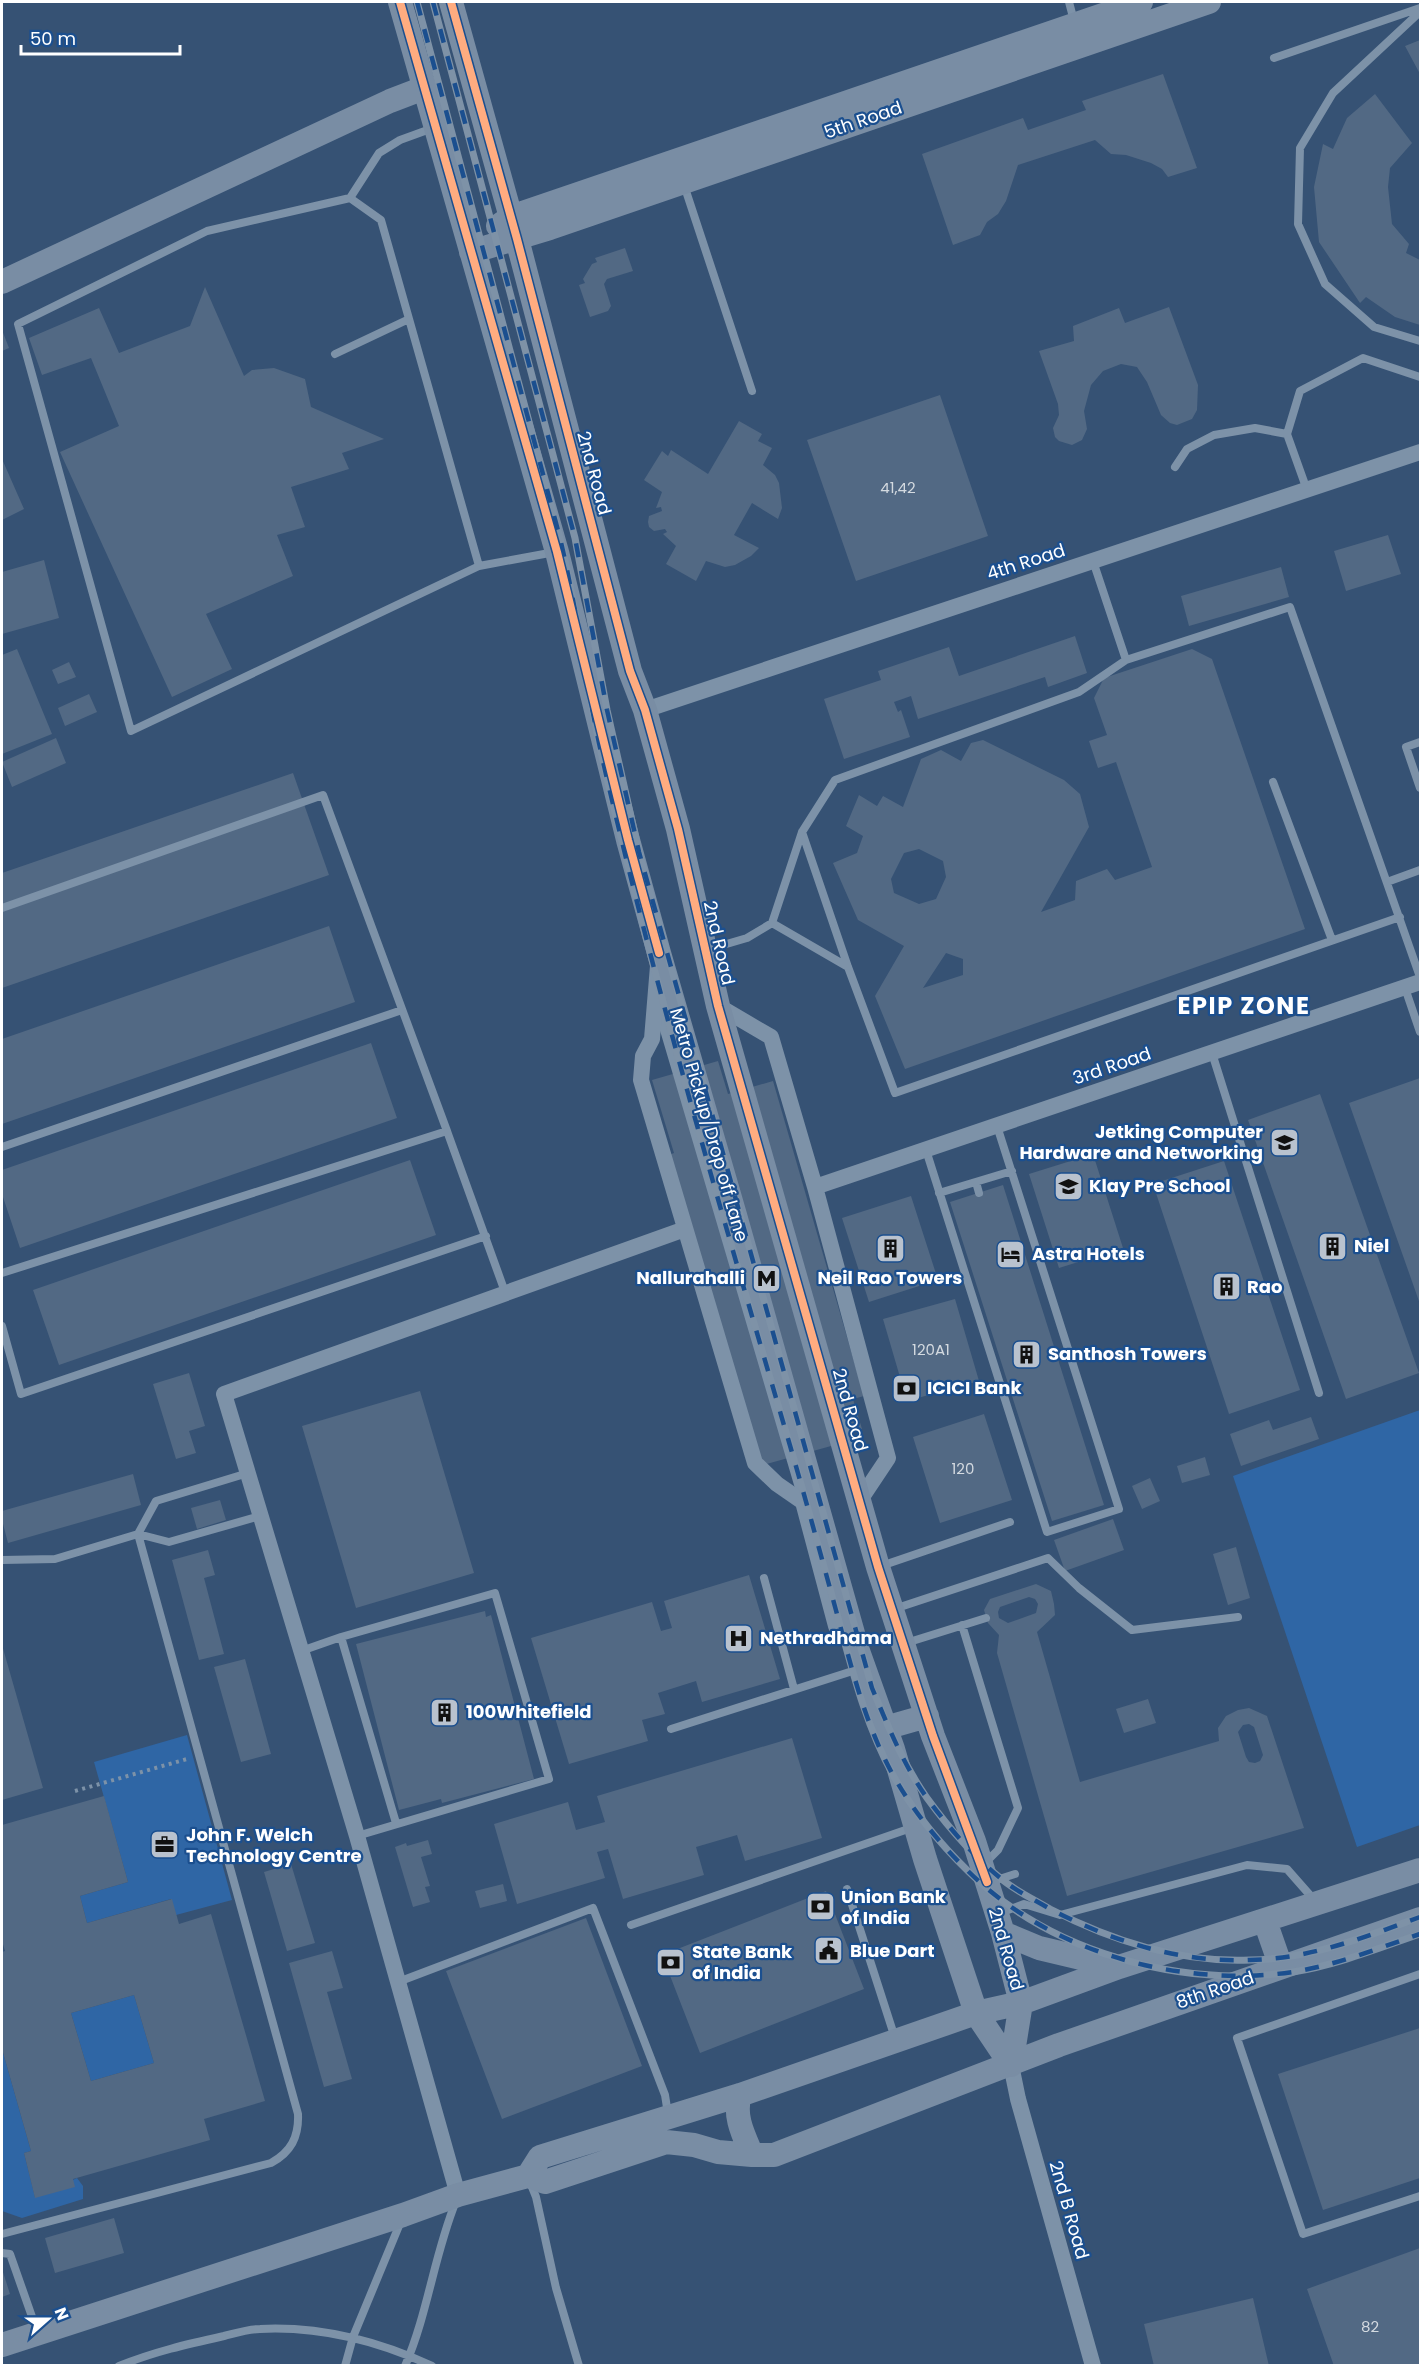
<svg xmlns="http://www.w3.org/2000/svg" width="1422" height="2367" font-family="Poppins,sans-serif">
<rect width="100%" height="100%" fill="#365274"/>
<path fill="#2f66a5" d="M1420,1410V1825L1357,1847L1233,1476Z
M187,1735L232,1900L176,1915L171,1899L87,1923L80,1896L128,1882L94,1762Z
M134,1995L154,2063L91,2081L71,2013Z
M2,2049L31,2151L24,2153L35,2197L77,2178L83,2186V2199L22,2218L2,2211Z"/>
<path fill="#526984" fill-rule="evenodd" d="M1420,40V74L1405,46Z
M1163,74L1197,168L1168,177L1162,169L1151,163L1126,155L1111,154L1095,140L1018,165L1006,201L998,214L987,222L980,235L953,245L922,154L1023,118L1028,130L1086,110L1082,101Z
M1375,94L1412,143L1390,168L1388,187L1392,224L1409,244L1406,253L1420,260V325L1395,317L1366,297L1360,303L1319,242L1314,187L1323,144L1333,149L1347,118Z
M625,248L633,271L607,279L604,284L611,306L608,311L590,317L579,285L585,283L583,279L592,264L597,262L595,258Z
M205,287L244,376L252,370L274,368L305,379L311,407L384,439L342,453L349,469L291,487L305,527L277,535L293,576L206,614L232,669L172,697L60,452L119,426L91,358L42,375L29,338L99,308L119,353L190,326Z
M1169,307L1198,385L1197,410L1192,419L1177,425L1170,423L1161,415L1147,382L1137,367L1121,364L1103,371L1091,385L1084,411L1087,429L1082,440L1072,445L1059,441L1055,437L1053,428L1059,415L1058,404L1039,351L1074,341L1073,326L1119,308L1125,323Z
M2,330L9,348L2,351Z
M940,395L988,536L856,581L807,440Z
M739,421L762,434L758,441L772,448L763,465L775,475L779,483L782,508L778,519L752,503L734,535L759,548L751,556L735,565L725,567L706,561L696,581L666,564L676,546L663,534L667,532L665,529L654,531L649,527L648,522L649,516L662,511L661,507L656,508L662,492L644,480L662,451L668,456L671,450L708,474Z
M2,459L24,509L2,520Z
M1388,535L1401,574L1346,591L1334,551Z
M44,560L59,618L2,634V572Z
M1281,567L1289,597L1189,626L1181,596Z
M1075,636L1087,673L1048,687L1045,677L918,719L911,696L894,702L898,712L901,710L910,737L844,759L824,699L881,680L878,671L949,647L959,676Z
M17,649L52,734L2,754V655Z
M1192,649L1212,659L1305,929L905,1069L875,996L904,946L858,920L833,863L857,853L863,836L846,826L859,795L877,806L883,796L903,807L921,759L941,750L961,761L971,743L983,740L1064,780L1080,794L1089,827L1041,912L1075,900L1076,881L1107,869L1115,880L1152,867L1116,762L1098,768L1089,741L1107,735L1094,698L1104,678ZM919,849L943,861L946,877L936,899L919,904L894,893L891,879L904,853ZM946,953L963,959V975L923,988Z
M69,662L76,677L58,684L52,670Z
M89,694L97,712L65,726L58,708Z
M56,738L66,763L12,787L2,762Z
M293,773L329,875L2,988V873Z
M329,926L355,1002L2,1124V1039Z
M371,1043L397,1118L20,1248L2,1194V1170Z
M718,1061L728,1094L773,1081L864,1396L853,1399L862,1429L851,1432L831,1446L763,1465L666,1156L674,1153L652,1080Z
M1420,1078V1304L1349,1103Z
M1320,1094L1419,1373L1346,1399L1248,1120Z
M1093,1154L1123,1248L1059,1268L1029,1174Z
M410,1160L436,1235L59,1365L33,1290Z
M1224,1161L1300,1390L1229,1414L1153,1184Z
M1003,1185L1104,1505L1052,1521L950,1202Z
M911,1196L938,1280L869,1302L842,1218Z
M955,1299L979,1381L907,1401L883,1319Z
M189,1373L205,1426L189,1431L196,1453L176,1459L153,1384Z
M420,1391L474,1573L356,1608L302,1426Z
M984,1414L1012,1500L940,1523L913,1437Z
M1311,1417L1319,1439L1241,1466L1230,1434L1269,1420L1273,1430Z
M1205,1457L1210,1475L1182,1483L1177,1466Z
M133,1474L141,1505L8,1543L2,1520V1511Z
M1150,1478L1160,1501L1142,1509L1132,1486Z
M220,1500L226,1520L197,1529L191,1508Z
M1113,1519L1124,1550L1065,1571L1054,1540Z
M1236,1547L1250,1598L1228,1605L1213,1554Z
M208,1550L215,1575L204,1578L224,1654L199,1660L172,1560Z
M749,1575L780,1679L702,1702L696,1681L658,1693L665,1714L642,1720L648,1741L569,1764L531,1638L652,1602L661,1631L672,1628L664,1601Z
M1036,1584L1051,1591L1054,1604L1055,1615L1037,1632L1080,1782L1219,1741L1218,1728L1226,1716L1238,1710L1249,1708L1267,1716L1304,1828L1067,1896L997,1653L999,1635L988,1623L984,1610L990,1599ZM1029,1597L1035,1599L1038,1604L1036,1613L1008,1623L999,1618L998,1612L1000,1607ZM1249,1724L1254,1727L1263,1755L1260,1761L1255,1763L1249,1762L1246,1757L1238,1732L1243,1725Z
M485,1611L486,1617L491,1615L534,1779L442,1803L441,1799L399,1810L356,1644Z
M2,1645L43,1788L2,1800Z
M245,1659L271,1754L241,1762L214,1667Z
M1148,1699L1156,1723L1124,1733L1116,1709Z
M792,1738L822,1838L745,1861L737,1835L696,1847L704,1875L623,1899L608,1849L597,1852L605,1878L517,1904L494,1824L568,1802L576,1830L605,1822L597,1796Z
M104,1796L128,1882L80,1896L87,1923L172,1899L179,1924L211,1914L265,2101L204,2119L210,2140L73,2179L75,2187L35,2198L24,2153L31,2151L2,2049V1952L5,1951L2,1941V1825ZM134,1995L154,2063L91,2081L71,2013Z
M428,1840L432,1854L421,1857L430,1886L425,1887L430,1902L413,1907L395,1847L406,1843L407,1846Z
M291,1864L315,1943L287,1951L264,1872Z
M503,1884L507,1901L480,1908L475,1891Z
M826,1891L864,1989L700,2053L662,1955Z
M586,1918L642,2066L502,2119L446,1971Z
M332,1951L343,1988L327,1992L352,2079L324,2087L289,1963Z
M1420,2028V2178L1323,2210L1278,2074Z
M114,2218L124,2253L55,2273L45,2238Z
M1420,2248V2366H1334L1307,2289Z
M2,2269L10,2294L2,2297Z
M1253,2298L1269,2366H1154L1144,2324Z"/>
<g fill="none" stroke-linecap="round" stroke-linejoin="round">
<path stroke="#7d92a8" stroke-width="4" stroke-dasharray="3 4.5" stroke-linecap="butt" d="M75,1791L187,1759"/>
<path stroke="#7d92a8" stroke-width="8" d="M1069,2L1074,21
M1420,12L1333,93L1300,148L1298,224L1325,284L1374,327L1420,341
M1274,58L1420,8
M684,185L752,391
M350,198L379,153L400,140L433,128
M335,354L409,319
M1175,467L1187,449L1214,435L1255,428L1287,434
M1307,490L1287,434L1300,391L1363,358L1420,377
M1093,561L1126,660
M479,566L381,220L350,198L207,231L18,324L131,731L479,566L555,552
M1420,742L1406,747L1420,788
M1273,782L1332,940
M802,832L848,967L895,1093L1400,917
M1387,882L1420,870
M2,908L323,795L447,1131
M772,923L848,967
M706,950L747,938L772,923L802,832L835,780L1079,692L1126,660L1290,607L1420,977
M1405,988L1420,1032
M659,1013L802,1498
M1212,1053L1319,1393
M2,1147L402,1010
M926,1150L1047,1532L1119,1509L997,1126
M976,1182L979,1193
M939,1193L1012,1171
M2,1273L447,1131L505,1292
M2,1326L21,1394L486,1236
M2,1560L55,1559L138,1534L169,1542L260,1516
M881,1566L1010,1522
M764,1578L794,1689
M894,1609L1048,1558L1079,1588L1132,1630L1238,1617
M962,1625L1018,1808L998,1850L984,1864
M341,1637L396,1823
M906,1643L986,1618
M301,1651L341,1637L495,1593L549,1779L357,1836
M671,1729L862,1668
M990,1882L1015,1874
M847,1889L895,2038
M1000,1913L1024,1904L1060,1915L1247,1865L1287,1869L1316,1902
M631,1925L914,1827
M1420,1974L1237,2038L1303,2234L1420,2196
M398,1982L593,1908L665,2095L668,2114
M530,2182L536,2197L556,2288L579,2366
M2,2234L271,2163C291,2152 299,2137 298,2114L138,1534L156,1501L248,1473
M2,2253L10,2254L37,2331
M119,2366C153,2352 188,2344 224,2336C236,2333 248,2329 260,2329C320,2326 378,2341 432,2366
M345,2366L353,2337L401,2221
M405,2366C428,2313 434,2255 456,2201"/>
<path stroke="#7d92a8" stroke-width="16" d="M645,710L1420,452
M658,966L652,1039L643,1056L641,1080L755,1463L777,1484L803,1502L836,1626L853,1646
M718,1006L771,1037L815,1187L888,1458L860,1500
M815,1187L1420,982
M1011,2065L1018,2099L1093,2366
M458,2195L357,1836L224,1394L685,1229"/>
<path stroke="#798da4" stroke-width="24" d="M400,2L557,552L628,840L659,953L735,1215L858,1651L893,1749L925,1859L976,2013L1011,2065
M451,2L517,239L630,671L645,710L678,829L718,1006L878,1567L933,1736L974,1841L1003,1933L1021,2003L1011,2065
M498,226L511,217L1141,2
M471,252L550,228L1209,2
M2,282L390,101L424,88
M885,1728L927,1716
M1265,1921L1281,1967
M1003,1933L1039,1948L1119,1967
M740,2095C733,2116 744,2136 752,2155
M528,2176L540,2157L740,2095L976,2013L1021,2003L1119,1967L1420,1870
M2,2345L403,2215L458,2195L528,2176L545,2182L666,2142L694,2145L718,2152L752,2155H774L1059,2045L1420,1919"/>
<defs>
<path id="rail" d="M417,2L560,538C576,606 585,675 599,743C607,780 616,817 625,854C674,1054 733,1251 791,1449C807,1504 822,1559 837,1614C852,1669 865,1724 893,1775C913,1811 939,1843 969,1872C1051,1953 1180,1988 1293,1972C1337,1965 1379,1948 1420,1934
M433,2L575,538L607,710L639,852L872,1688C888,1726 903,1764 927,1798C948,1827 975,1858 1004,1881C1018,1892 1035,1900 1050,1909C1112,1941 1179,1963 1250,1960C1310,1959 1365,1937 1420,1917"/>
</defs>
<use href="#rail" stroke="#7e92a7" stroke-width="7"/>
<use href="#rail" stroke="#1b4f8f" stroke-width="4.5" stroke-dasharray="14" stroke-linecap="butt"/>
<defs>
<path id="cycleway" d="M400,2L557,552L628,840L659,953
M451,2L517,239L630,671L645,710L678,829L718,1006L878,1567L933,1736L987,1882"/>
</defs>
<use href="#cycleway" stroke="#1b4f8f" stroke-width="11"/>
<use href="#cycleway" stroke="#ffac80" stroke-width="8"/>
</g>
<defs>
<symbol id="school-square" viewBox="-11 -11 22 22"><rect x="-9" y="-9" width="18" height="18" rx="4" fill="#b9c2ce" stroke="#1b4f8f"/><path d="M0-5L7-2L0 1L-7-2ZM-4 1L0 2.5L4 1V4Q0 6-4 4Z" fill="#111"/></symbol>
<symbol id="building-square" viewBox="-11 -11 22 22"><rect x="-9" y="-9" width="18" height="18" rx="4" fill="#b9c2ce" stroke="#1b4f8f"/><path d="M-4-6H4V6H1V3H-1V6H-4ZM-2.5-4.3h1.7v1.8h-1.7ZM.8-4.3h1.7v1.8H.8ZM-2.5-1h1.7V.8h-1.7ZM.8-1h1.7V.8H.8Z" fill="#111"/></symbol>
<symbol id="hotel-square" viewBox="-11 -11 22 22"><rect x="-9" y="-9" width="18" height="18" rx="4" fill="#b9c2ce" stroke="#1b4f8f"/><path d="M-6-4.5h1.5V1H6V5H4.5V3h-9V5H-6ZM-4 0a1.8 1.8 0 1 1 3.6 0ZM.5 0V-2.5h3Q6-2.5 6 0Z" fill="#111"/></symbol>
<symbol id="metro-square" viewBox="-11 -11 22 22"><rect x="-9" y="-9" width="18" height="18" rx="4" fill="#b9c2ce" stroke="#1b4f8f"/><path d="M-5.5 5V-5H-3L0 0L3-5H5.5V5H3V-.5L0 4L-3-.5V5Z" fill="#111"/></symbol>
<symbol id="bank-square" viewBox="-11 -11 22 22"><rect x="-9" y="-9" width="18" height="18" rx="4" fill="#b9c2ce" stroke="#1b4f8f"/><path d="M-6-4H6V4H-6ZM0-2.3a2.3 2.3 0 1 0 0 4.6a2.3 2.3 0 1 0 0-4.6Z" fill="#111"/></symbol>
<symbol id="hospital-square" viewBox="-11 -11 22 22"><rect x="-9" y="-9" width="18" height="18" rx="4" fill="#b9c2ce" stroke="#1b4f8f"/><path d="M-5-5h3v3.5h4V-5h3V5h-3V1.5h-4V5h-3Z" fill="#111"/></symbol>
<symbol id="office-square" viewBox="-11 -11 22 22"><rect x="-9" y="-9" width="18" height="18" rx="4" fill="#b9c2ce" stroke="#1b4f8f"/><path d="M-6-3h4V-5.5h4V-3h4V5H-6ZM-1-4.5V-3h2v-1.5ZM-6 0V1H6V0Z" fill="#111"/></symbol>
<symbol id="civic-square" viewBox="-11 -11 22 22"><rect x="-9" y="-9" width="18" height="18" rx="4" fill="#b9c2ce" stroke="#1b4f8f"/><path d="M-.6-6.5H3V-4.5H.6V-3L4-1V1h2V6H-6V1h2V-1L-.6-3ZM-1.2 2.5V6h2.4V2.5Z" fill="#111"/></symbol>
</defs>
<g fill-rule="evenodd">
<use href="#school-square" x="1268" y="1126" width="33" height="33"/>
<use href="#school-square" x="1052" y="1170" width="33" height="33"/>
<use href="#building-square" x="1316" y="1230" width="33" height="33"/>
<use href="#building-square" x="874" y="1232" width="33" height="33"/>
<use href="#hotel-square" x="994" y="1238" width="33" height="33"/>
<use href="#metro-square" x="750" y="1262" width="33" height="33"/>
<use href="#building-square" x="1210" y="1270" width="33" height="33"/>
<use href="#building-square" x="1010" y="1338" width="33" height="33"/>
<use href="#bank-square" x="890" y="1372" width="33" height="33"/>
<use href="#hospital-square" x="722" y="1622" width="33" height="33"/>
<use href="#building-square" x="428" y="1696" width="33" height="33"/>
<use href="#office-square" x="148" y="1828" width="33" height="33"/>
<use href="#bank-square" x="804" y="1890" width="33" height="33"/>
<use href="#civic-square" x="812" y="1934" width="33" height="33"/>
<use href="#bank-square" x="654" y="1946" width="33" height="33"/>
</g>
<g text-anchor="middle" stroke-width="4.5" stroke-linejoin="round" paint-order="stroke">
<g font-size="15" fill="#d4dae0">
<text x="898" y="493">41,42</text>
<text x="931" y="1355">120A1</text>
<text x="963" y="1474">120</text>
<text x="1370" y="2332">82</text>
</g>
<g font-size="18" fill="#fff" stroke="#1b4f8f">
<text transform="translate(863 120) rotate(-19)" y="6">5th Road</text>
<text transform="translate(594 473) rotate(75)" y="6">2nd Road</text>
<text transform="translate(1026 562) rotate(-18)" y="6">4th Road</text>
<text transform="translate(719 943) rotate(77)" y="6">2nd Road</text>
<text transform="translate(1112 1066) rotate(-19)" y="6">3rd Road</text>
<text transform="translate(709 1125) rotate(74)" y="6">Metro Pickup/Drop off Lane</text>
<text transform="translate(850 1410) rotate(74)" y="6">2nd Road</text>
<text transform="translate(1006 1949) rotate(74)" y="6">2nd Road</text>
<text transform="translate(1215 1990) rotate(-19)" y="6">8th Road</text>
<text transform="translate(1069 2210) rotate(74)" y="6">2nd B Road</text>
</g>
<g font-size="18" font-weight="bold" fill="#fff" stroke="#1b4f8f" text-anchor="start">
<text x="1263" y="1138" text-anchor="end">Jetking Computer<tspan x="1263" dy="21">Hardware and Networking</tspan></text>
<text x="1089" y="1192">Klay Pre School</text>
<text x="1354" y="1252">Niel</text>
<text x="1032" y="1260">Astra Hotels</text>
<text x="745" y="1284" text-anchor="end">Nallurahalli</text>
<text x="890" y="1284" text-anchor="middle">Neil Rao Towers</text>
<text x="1247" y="1293">Rao</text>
<text x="1048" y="1360">Santhosh Towers</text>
<text x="927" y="1394">ICICI Bank</text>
<text x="760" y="1644">Nethradhama</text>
<text x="466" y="1718">100Whitefield</text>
<text x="186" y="1841">John F. Welch<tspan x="186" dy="21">Technology Centre</tspan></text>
<text x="841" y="1903">Union Bank<tspan x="841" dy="21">of India</tspan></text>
<text x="850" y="1957">Blue Dart</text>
<text x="692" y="1958">State Bank<tspan x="692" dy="21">of India</tspan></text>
</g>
<g font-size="24" font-weight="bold" letter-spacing="1.5" fill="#fff" stroke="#1b4f8f">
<text x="1244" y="1014">EPIP ZONE</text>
</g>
</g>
<rect width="1422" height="2367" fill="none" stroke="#ffffff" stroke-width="6"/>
<g transform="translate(48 2319) rotate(69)" stroke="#1b4f8f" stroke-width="4.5" paint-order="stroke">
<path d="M0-4.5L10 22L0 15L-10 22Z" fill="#ffffff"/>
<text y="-9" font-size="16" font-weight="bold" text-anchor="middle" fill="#ffffff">N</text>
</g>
<path d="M21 45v9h159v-9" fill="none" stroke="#ffffff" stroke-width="3"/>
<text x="30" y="45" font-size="18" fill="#ffffff" stroke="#1b4f8f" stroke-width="4.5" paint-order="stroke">50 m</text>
</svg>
